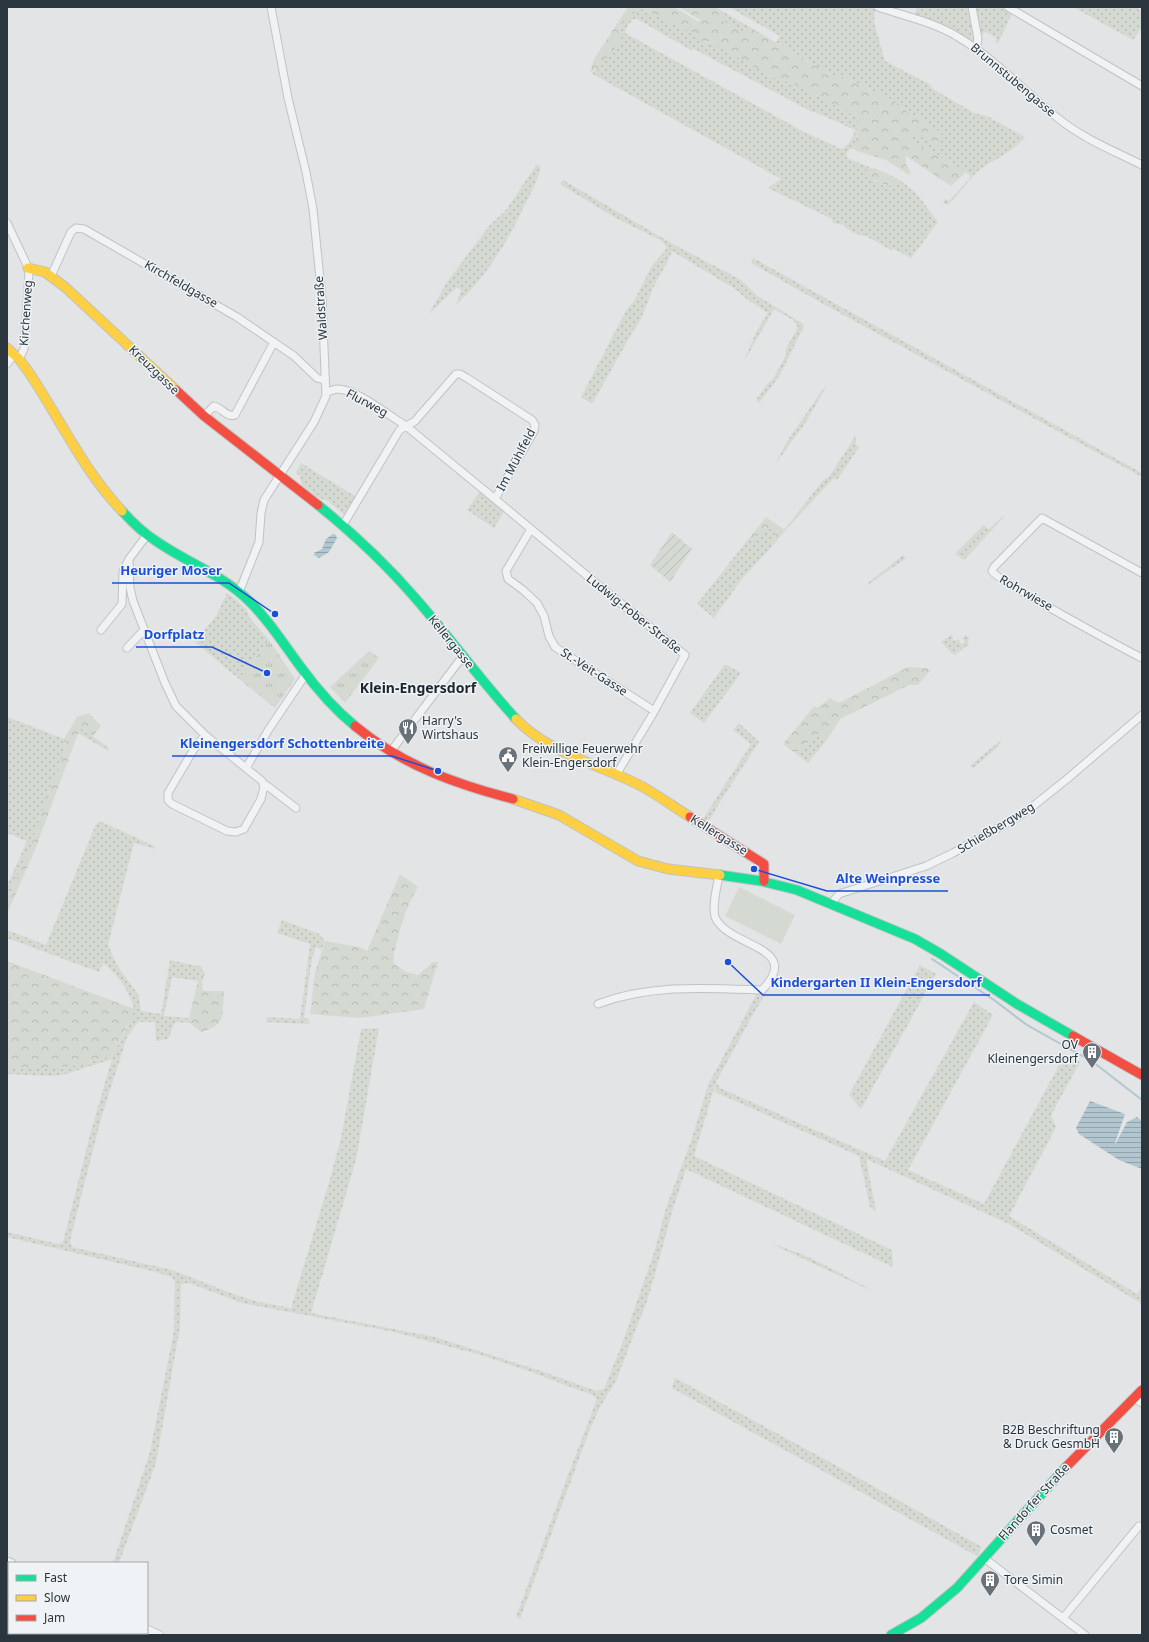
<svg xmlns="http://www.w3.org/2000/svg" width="1149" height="1642" font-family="'Noto Sans',sans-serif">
<defs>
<pattern id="grass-dots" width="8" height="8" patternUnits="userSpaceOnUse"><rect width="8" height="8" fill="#d4dad2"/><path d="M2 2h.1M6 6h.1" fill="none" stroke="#b6bcb5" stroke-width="1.8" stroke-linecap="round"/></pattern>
<pattern id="forest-crowns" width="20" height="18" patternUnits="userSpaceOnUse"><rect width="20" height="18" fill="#d4dad2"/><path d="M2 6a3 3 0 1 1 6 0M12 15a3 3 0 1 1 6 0" fill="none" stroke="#b6bcb5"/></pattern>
<pattern id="park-tufts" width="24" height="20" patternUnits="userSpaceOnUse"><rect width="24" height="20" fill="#d4dad2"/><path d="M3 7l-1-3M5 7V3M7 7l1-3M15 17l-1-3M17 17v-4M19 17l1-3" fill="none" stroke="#b6bcb5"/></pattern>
<pattern id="garden-furrows" width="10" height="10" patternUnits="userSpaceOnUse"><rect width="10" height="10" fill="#d4dad2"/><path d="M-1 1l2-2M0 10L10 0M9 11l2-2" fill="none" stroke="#b6bcb5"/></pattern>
<pattern id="water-rules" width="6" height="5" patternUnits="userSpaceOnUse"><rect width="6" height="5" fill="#b2c6d0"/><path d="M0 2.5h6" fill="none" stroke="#91a2aa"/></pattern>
</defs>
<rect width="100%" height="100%" fill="#e2e4e6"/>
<path fill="url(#grass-dots)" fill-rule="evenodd" d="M711,7H715L748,26L743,32L723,21Z
M729,7H870L875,9L874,22L885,61L931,85L932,88L940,93L974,113L987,116L1025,137C1015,151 993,160 979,170C967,180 960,196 947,205L943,203L945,199L949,201L971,177L966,172L911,140L914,133L942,132L928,127L919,117L908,113L899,104L845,77L831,75L776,42L780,36Z
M917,7H969L975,38L974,42L952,30L914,16Z
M976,7H1002L1012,13L998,43L995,42L997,38L985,32L982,35Z
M1073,7H1135L1142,11V27L1133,40Z
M643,9L695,34L706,43H713L772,77L799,86L857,117L858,129L854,149H850L847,152V158L867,166L866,168L874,181L890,186L895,182H898L888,174L876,171L871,167C885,172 899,178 910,188C921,197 929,211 938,222L911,258L894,249L891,250L866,236C859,236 847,230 843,225L833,223L832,219L768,188L781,179L591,73L598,70L625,19L634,11ZM633,19H637L691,50L694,49L812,112H815L855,130C853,138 849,144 842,149L806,133L625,33L627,27Z
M537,164L541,167C537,181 531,193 524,206C507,243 486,277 456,305L461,290L457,287L429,314L447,282L489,226L507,209Z
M563,180L673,244L741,280L759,297L802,323L804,326L780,375L760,402L758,403L756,400L768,383L773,379L786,355V349L798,327L793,320L774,309L743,363L756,332L768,313L748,300L735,289L672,251C668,263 661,273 655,284C647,301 644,318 632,333L592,404L581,397L627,309L634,301L652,266L667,248L662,241L614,217L560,184Z
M753,258L1142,473V477L827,306L751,263Z
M826,387L806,422L776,463L786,443L823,389Z
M856,435V444L859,447L837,480L834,478L778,538L824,479L829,477Z
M301,463L358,498L347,517L328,501L317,497L302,485L300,476L296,472Z
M482,489L506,508L494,528L467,510Z
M1003,516L1004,517L964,560L955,554L984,525L989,529Z
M769,528L776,533L772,542L775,543L741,580L714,618L697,604L746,542L752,540Z
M903,555L906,558L868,585L867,584Z
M227,593C234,599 248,607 249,617L269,640L239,679L195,642L216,616Z
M952,634L953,640L955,641L958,639L960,641V643L963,644L965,641L962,638L966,635L969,638L968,645L955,655L950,652L941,642Z
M725,664L741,673L704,723L690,713Z
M7,717L64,739L65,752L48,793L30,849L7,899V886L27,841L7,833Z
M739,723L759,742L718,805L708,823L703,819L751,744L733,730Z
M80,727L109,748L108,751L78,733Z
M819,733L827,740L808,763L795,753Z
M1002,739L998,747L973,768L970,766Z
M100,821L154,846L155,849L134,843L108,945L117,965L139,996L141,1011L161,1014L170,960L202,967V970L198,981L172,977L164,1016L189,1018L190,1023L175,1022L168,1039L156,1041L155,1022H138L127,1037L101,1119L70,1240L72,1247L172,1270L236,1295L259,1302L291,1308L330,1179L341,1138L361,1029L379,1028L356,1160L311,1313L435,1337L541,1371L597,1391L604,1389L622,1344L654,1253L666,1208L691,1141L708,1085L753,1001L756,994L755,992L768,991L756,1009L716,1082L720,1088L885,1161L974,1002L993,1015L908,1170L984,1204L1064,1056L1069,1058L1072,1056L1080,1062L1051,1115L1056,1127L1009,1216L1137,1294L1142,1286V1304L1009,1224L866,1159L876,1211L870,1207L859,1156L715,1092V1085L694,1156L892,1250L893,1267L686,1169L673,1209L654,1278L647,1301L616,1381L601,1405L590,1429L520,1619L516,1617L568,1475L597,1399L592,1395L531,1372L481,1355L394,1332L242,1303L189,1283L181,1284L180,1327L156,1463L119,1563H113L150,1452L174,1331L175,1281L171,1277L156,1272L7,1237V1232L59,1244L63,1242L91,1131L112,1059L66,1074L51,1076L7,1074V1067L41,1068L73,1066L112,1056L128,1026L134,1018L129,1007L134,1008C129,991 117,973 103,963L99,972L7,938V930L46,945L96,824Z
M282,920L319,934L325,941L321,950L316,947L312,958L304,1018L309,1019V1024L266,1022L267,1017L300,1019L310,944L277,933Z
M920,965L936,974L861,1109L849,1095Z
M772,1244C809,1254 843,1275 876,1293Z
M675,1378L828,1461L982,1547L977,1556L672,1388Z"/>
<path fill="url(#forest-crowns)" d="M628,7H674L699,22L700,20L679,7H711L722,14L723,21L743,32L748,26L831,75L845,77L899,104L908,113L919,117L928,127L942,132L939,147L914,133L911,140L966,172L951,186L906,156V165L911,172L909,175L886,160L857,151L854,149L858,129L857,117L799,86L772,77L713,43L697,40L695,34L643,9C630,12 624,20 618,32L621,40L598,70L590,72L594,59Z
M867,166L876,171L888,174L899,182H895L890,186C880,182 868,181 866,168Z
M766,517L785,530L775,543L772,542L776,533L769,528L752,540L746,542Z
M908,667L927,668L930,671L918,685H909L840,719L827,740L819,733L795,753L783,744L814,706L817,708L830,698L839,703Z
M89,713L101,726L93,736L80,728L35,850L7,914V899L30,849L48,793L65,752L64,739L77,717Z
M400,874L418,887C405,909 396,938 393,963L406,972L418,975L433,962H438L424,1009L360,1018L310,1014L315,973L325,941L360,947L367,951Z
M7,961L129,1007L135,1018L127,1026L112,1056L73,1066L41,1068L7,1067Z
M202,970L205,973L202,982L203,991H224C222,1015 227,1025 201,1032L190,1023L189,1018L198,981Z"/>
<path fill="url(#park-tufts)" d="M269,640L295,679L275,708L239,679Z
M369,651L379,658L345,703L330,687Z"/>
<path fill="url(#garden-furrows)" d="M672,532L692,549L670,582L650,565Z"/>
<path fill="#d4dad2" d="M739,887L795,915L781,944L725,916Z"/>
<path fill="url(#water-rules)" d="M333,534H335L337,538L329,552L319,558L314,555V553L322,549L326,539Z
M1090,1101L1125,1114L1115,1143H1116L1127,1122L1137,1117L1142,1121V1169L1119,1160L1079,1134L1076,1128Z"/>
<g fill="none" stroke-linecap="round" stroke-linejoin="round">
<path stroke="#b2c6d0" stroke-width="2" d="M932,959L994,1000L1027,1025L1093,1062L1142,1100"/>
<defs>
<path id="street" d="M878,7C904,16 934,22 958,37C994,58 1026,93 1059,119C1084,139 1114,151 1142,165
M972,7L978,39L976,49
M1008,7L1142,86
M7,223L27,265L29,272L24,349L19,359
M51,276L71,232L76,228L84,229L237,317L294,356L317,378L324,380
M7,364L14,354
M326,393C330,391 334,389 338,389C357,390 384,412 400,422L406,426L495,499L534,431L535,425L532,420L467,378L460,374H456L415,421C410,425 403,426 399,431L343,525
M204,416L214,406C222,408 227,418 235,415L274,342
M495,499L603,589L685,655L651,717L616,775
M531,529L506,571L508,579L523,590L537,603L544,616L549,636L555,647L587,668L653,710
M147,535L129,559L130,588L133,601L165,683L176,706L205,735L262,781L264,787L261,799L244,829L236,832L227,831L172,804L168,800V793L194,749L205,735
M1142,573L1042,518L994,567L992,571C996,580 1124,649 1142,658
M239,592L259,542L261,513L264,500L314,422L326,396L322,299L313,209L306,172L288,98L271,7
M101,630L122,604L123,571L129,559
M127,648L144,630
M391,751L463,656
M246,768L269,729L306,674
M264,784L270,788L296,808
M831,904L839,894L926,866L953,853L1009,822L1027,811L1067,779L1142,715
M598,1004C651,984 707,988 762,990C804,947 730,947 716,919C711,910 717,886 719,876
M1134,1398L1142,1403
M984,1558L1085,1635
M7,1561L12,1563
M1063,1618L1139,1526
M7,1622H9
M147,1629L160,1635
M45,1633L52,1635
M103,1633L104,1635"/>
<path id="fast" d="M318,505C354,534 387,565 417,600C451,639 481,681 516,719
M122,511C132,522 143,533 156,541C186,562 221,574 248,600C268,619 283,643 300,666C316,688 334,709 355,726
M720,875L761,881L797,890L915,939L941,954L1017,1004L1073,1036
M891,1635L921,1618L957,1588L1066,1467"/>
<path id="slow" d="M28,268L45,272L65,287L176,390
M7,348L19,359L28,371C59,417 83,470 122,511
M516,719C549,754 602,765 643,787C659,796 674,807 690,817
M513,799L559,815L638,861L668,869L720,875"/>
<path id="jam" d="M176,390L204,416L318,505
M355,726C402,765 455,784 513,799
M690,817L764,864V881
M1073,1036L1142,1075
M1066,1467L1142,1390"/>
</defs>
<use href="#street" stroke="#c0c2c4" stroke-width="9"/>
<use href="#fast" stroke="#c0c2c4" stroke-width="11"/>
<use href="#slow" stroke="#c0c2c4" stroke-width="11"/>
<use href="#jam" stroke="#c0c2c4" stroke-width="11"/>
<use href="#street" stroke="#f1f2f3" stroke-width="7"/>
<use href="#fast" stroke="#16e098" stroke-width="9"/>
<use href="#slow" stroke="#ffcf43" stroke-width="9"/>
<use href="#jam" stroke="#f24e42" stroke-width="9"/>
</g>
<defs>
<symbol id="restaurant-pin" viewBox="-11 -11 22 30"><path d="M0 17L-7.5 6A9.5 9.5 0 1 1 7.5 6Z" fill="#6a7279" stroke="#eff3f6"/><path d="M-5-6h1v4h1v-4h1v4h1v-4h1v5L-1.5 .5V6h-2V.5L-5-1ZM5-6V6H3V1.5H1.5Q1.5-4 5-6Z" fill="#fff"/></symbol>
<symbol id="civic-pin" viewBox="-11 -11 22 30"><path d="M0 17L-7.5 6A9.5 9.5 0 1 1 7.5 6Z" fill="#6a7279" stroke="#eff3f6"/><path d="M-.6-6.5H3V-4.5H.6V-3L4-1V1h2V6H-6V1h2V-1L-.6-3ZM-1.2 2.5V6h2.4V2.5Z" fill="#fff"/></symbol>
<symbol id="building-pin" viewBox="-11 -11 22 30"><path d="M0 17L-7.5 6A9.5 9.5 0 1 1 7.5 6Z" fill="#6a7279" stroke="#eff3f6"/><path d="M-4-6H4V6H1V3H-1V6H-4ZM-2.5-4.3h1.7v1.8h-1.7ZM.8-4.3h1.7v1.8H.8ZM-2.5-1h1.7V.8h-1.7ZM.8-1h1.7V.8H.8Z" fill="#fff"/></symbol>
</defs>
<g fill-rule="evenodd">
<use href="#restaurant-pin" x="397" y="717" width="22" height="30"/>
<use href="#civic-pin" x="497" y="745" width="22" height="30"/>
<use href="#building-pin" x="1081" y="1041" width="22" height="30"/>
<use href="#building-pin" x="1103" y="1426" width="22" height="30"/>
<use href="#building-pin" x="1025" y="1519" width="22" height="30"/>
<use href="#building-pin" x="979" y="1569" width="22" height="30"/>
</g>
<g text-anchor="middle" stroke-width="3" stroke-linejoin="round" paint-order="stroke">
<g font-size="12" fill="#2a353e" stroke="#eff3f6">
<text transform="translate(1013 80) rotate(40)" y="4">Brunnstubengasse</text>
<text transform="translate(181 284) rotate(30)" y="4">Kirchfeldgasse</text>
<text transform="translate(321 308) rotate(-94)" y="4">Waldstraße</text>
<text transform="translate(26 313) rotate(-86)" y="4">Kirchenweg</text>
<text transform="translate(154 370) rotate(44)" y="4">Kreuzgasse</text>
<text transform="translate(367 403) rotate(28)" y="4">Flurweg</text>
<text transform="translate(516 460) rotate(-62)" y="4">Im Mühlfeld</text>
<text transform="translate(1026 593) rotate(30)" y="4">Rohrwiese</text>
<text transform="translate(634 614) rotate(39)" y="4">Ludwig-Fober-Straße</text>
<text transform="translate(451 642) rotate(51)" y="4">Kellergasse</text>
<text transform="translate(594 672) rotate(33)" y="4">St.-Veit-Gasse</text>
<text transform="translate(996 828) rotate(-31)" y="4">Schießbergweg</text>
<text transform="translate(719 835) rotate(32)" y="4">Kellergasse</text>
<text transform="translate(1034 1502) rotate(-48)" y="4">Flandorfer Straße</text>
</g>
<g font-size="12" fill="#2a353e" stroke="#eff3f6" text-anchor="start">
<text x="422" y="725">Harry's<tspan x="422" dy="14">Wirtshaus</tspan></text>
<text x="522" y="753">Freiwillige Feuerwehr<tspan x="522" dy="14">Klein-Engersdorf</tspan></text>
<text x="1078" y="1049" text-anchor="end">OV<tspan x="1078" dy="14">Kleinengersdorf</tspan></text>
<text x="1100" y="1434" text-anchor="end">B2B Beschriftung<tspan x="1100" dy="14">&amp; Druck GesmbH</tspan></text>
<text x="1050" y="1534">Cosmet</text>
<text x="1004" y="1584">Tore Simin</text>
</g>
<g font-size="14" font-weight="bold" fill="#1c262f" stroke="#eff3f6">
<text x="418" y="693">Klein-Engersdorf</text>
</g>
</g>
<path fill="none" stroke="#1d4ed8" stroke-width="1.5" d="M275 614L229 583H112M267 673L212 647H136M438 771L392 756H172M754 869L827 891H948M728 962L763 995H990"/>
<g fill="#1d4ed8" stroke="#eff3f6" stroke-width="1.5">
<circle cx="275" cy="614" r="4"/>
<circle cx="267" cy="673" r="4"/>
<circle cx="438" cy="771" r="4"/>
<circle cx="754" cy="869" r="4"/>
<circle cx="728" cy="962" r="4"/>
</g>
<g font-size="13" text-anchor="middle" font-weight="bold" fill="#1d4ed8" stroke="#eff3f6" stroke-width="3" stroke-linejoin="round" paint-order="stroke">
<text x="171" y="575">Heuriger Moser</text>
<text x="174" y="639">Dorfplatz</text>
<text x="282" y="748">Kleinengersdorf Schottenbreite</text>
<text x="888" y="883">Alte Weinpresse</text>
<text x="876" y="987">Kindergarten II Klein-Engersdorf</text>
</g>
<rect width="1149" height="1642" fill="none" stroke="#2a353e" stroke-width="16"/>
<rect x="8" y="1562" width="140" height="72" fill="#eff3f6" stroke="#a0a7ac"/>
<rect x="16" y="1575" width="20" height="6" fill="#16e098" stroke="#a0a7ac"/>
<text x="44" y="1582" font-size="12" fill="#2a353e">Fast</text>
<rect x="16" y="1595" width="20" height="6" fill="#ffcf43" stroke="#a0a7ac"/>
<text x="44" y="1602" font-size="12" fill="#2a353e">Slow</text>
<rect x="16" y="1615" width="20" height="6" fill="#f24e42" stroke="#a0a7ac"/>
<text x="44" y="1622" font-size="12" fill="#2a353e">Jam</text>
</svg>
